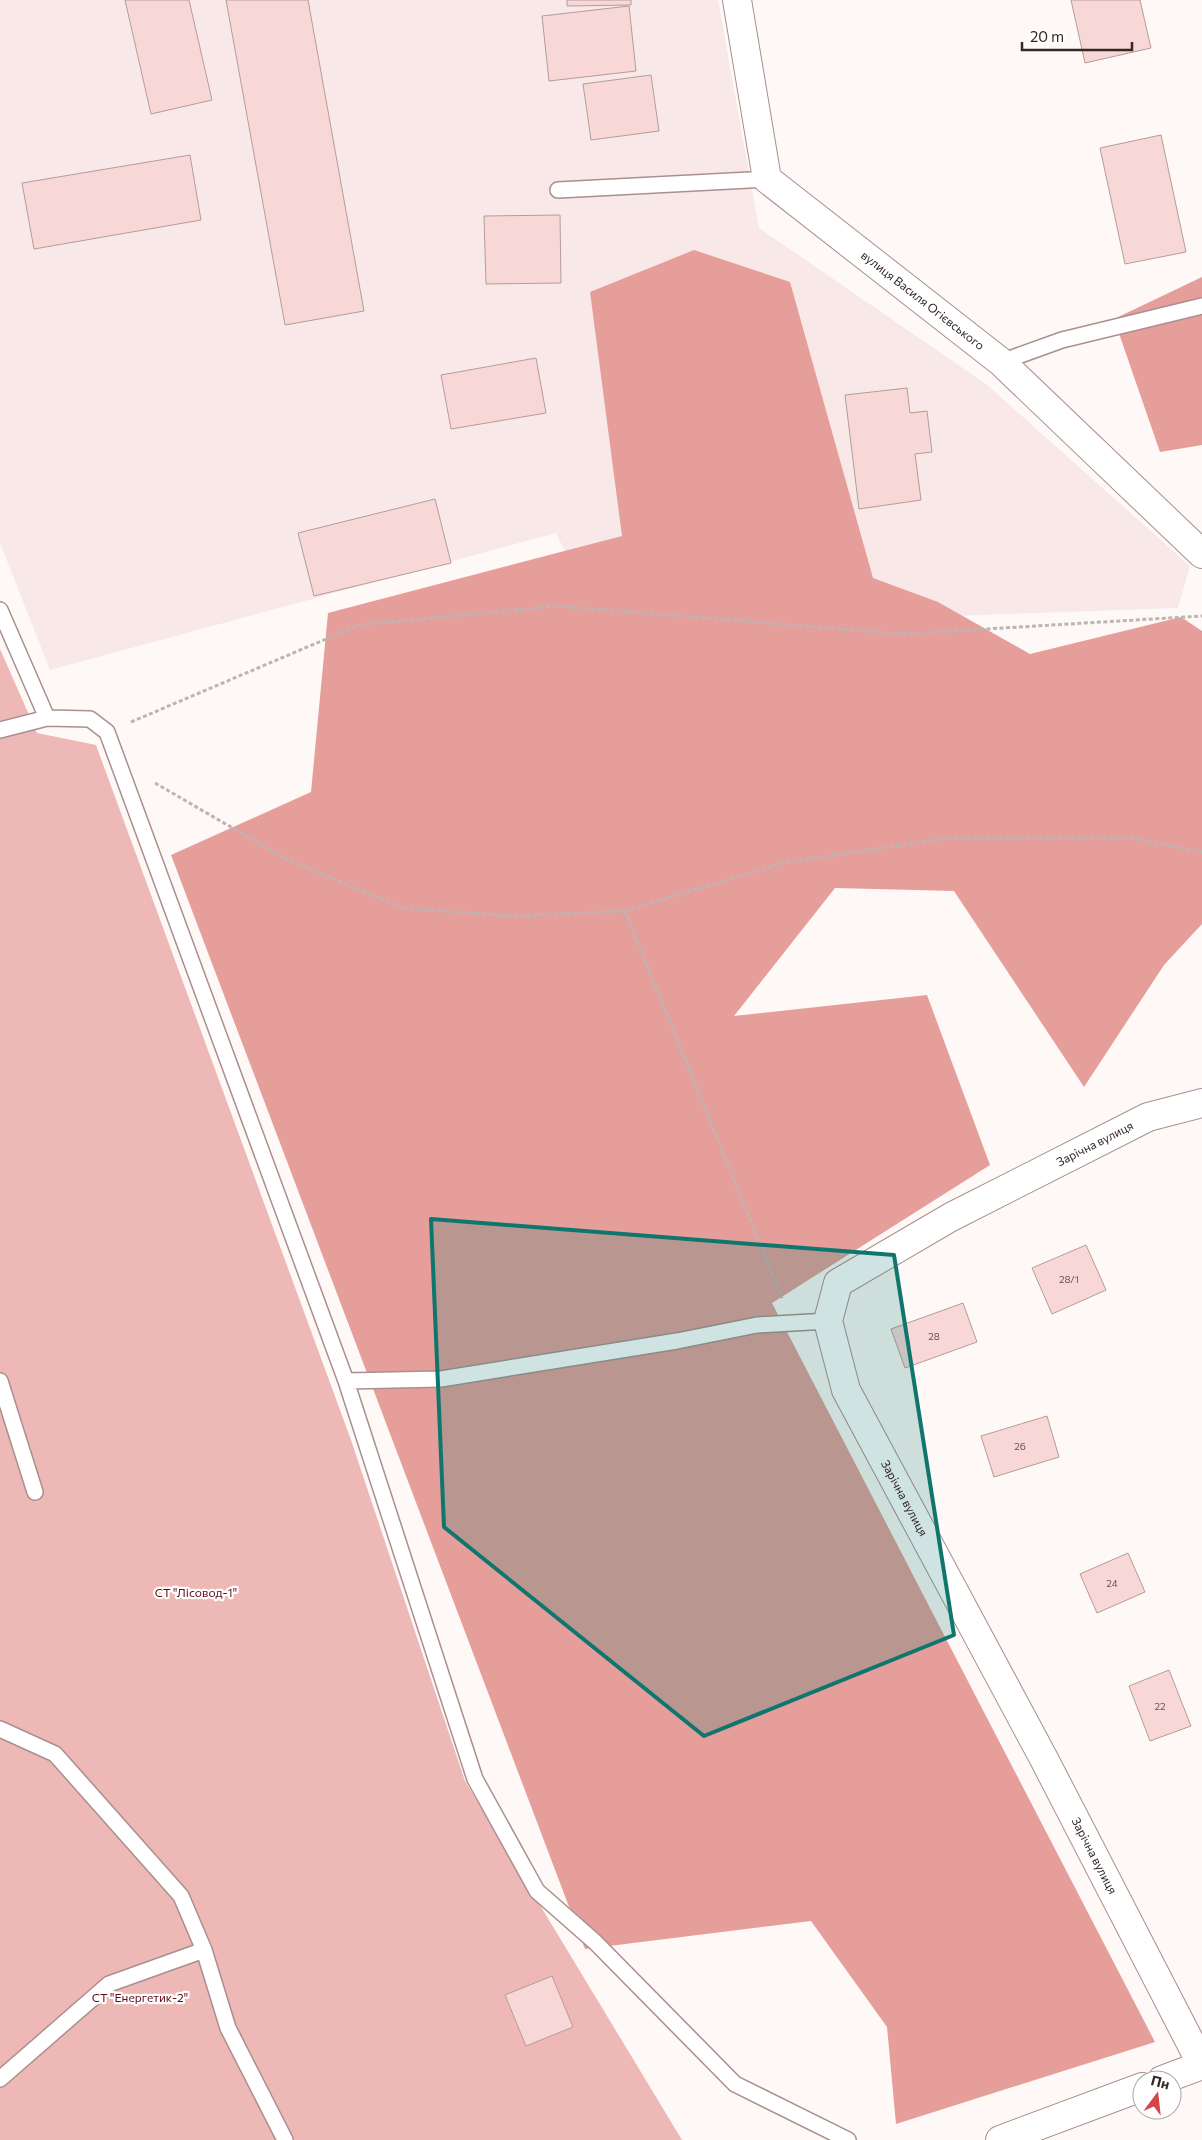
<svg xmlns="http://www.w3.org/2000/svg" width="1202" height="2140" font-family="Commissioner,sans-serif">
<rect width="100%" height="100%" fill="#fef8f7"/>
<path fill="#f8e9e8" d="M0,0H718L759,228L986,384L1190,566L1178,608L899,618L588,599L556,533L50,670L0,543Z"/>
<path fill="#edb8b5" d="M0,649L37,733L96,745L351,1440L465,1781L682,2140H0Z"/>
<path fill="#e59e9a" d="M694,250L790,282L873,578L938,602L1030,654L1181,617L1202,631V924L1164,965L1084,1087L954,891L835,888L734,1016L927,995L990,1165L772,1303L1155,2042L896,2124L887,2027L811,1921L585,1949L171,855L311,792L328,613L622,536L590,292Z
M1202,277V445L1160,452L1114,319Z"/>
<path fill="#f7d8d6" stroke="#b69b99" d="M125,0H189L212,100L151,114Z
M226,0H308L364,311L285,325Z
M567,0H631V5L567,6Z
M1071,0H1140L1151,48L1085,63Z
M629,6L636,71L549,81L542,16Z
M651,75L659,131L591,140L583,84Z
M1161,135L1186,252L1125,264L1100,148Z
M190,155L201,220L34,249L22,183Z
M560,215L561,283L486,284L484,216Z
M536,358L546,413L451,429L441,375Z
M907,388L910,413L927,411L932,452L915,454L921,500L859,509L845,395Z
M435,499L451,563L314,596L298,533Z
M1086,1245L1106,1290L1052,1314L1032,1268Z
M963,1303L977,1342L905,1368L891,1329Z
M1047,1416L1059,1457L994,1477L981,1436Z
M1128,1553L1145,1592L1097,1613L1080,1574Z
M1169,1670L1191,1726L1150,1741L1129,1686Z
M552,1976L573,2027L526,2046L505,1995Z"/>
<g fill="none" stroke-linecap="round" stroke-linejoin="round">
<defs>
<path id="service" d="M558,190L767,179
M1001,362L1062,340L1202,306
M0,610L47,718
M0,730L47,718L90,719L107,732L346,1381L475,1779L537,1891L595,1942L735,2084L848,2140
M0,1381L35,1492
M346,1381L441,1379L677,1341L757,1325L828,1321
M0,1729L55,1754L181,1896L204,1950L228,2028L285,2140
M0,2079L109,1984L204,1950"/>
<g id="minor">
<path id="s1" d="M737,0L767,179L1001,362L1202,554"/>
<path id="s2" d="M1202,1103L1148,1117L951,1217L838,1283L828,1321L846,1390L1044,1759L1202,2065"/>
<path d="M1162,2080L1202,2065"/>
<path d="M1000,2140L1142,2087"/>
</g>
</defs>
<use href="#service" stroke="#aa8f8e" stroke-width="18"/>
<use href="#minor" stroke="#aa8f8e" stroke-width="30"/>
<path stroke="#bdb5b4" stroke-width="3" stroke-dasharray="4 2.5" stroke-linecap="butt" d="M131,722L359,625L556,606L903,634L1202,616
M155,783L286,859L403,908L512,916L625,911L783,863L949,838H1131L1202,852
M625,911L782,1298"/>
<use href="#service" stroke="#fff" stroke-width="15"/>
<use href="#minor" stroke="#fff" stroke-width="28"/>
</g>
<path fill="#0f766e" fill-opacity="0.2" stroke="#0f766e" stroke-width="4" stroke-linejoin="round" d="M431,1219L894,1255L954,1635L704,1736L444,1527Z"/>
<g text-anchor="middle" stroke-width="4.5" stroke-linejoin="round" paint-order="stroke">
<g font-size="10" fill="#635453">
<text x="1069" y="1283">28/1</text>
<text x="934" y="1340">28</text>
<text x="1020" y="1450">26</text>
<text x="1112" y="1587">24</text>
<text x="1160" y="1710">22</text>
</g>
<g font-size="12" fill="#322827" stroke="#fff">
<text dy="4" stroke="none"><textPath href="#s1" startOffset="379">вулиця Василя Огієвського</textPath></text>
<text transform="translate(1095 1144) rotate(-27)" y="4">Зарічна вулиця</text>
<text dy="4" stroke="none"><textPath href="#s2" startOffset="641">Зарічна вулиця</textPath></text>
<text dy="4" stroke="none"><textPath href="#s2" startOffset="1046">Зарічна вулиця</textPath></text>
</g>
<g font-size="12" fill="#5e0913" stroke="#fff">
<text x="196" y="1597">СТ "Лісовод-1"</text>
<text x="140" y="2002">СТ "Енергетик-2"</text>
</g>
</g>
<g transform="translate(1157 2095) rotate(15)"><circle r="24" fill="#ffffff" stroke="#ada9a9"/>
<path d="M0-4L9 19L0 12L-9 19Z" fill="#d4444b"/>
<text y="-8" font-size="14" font-weight="bold" text-anchor="middle" fill="#322827">Пн</text>
</g>
<path d="M1022 42v8h110v-8" fill="none" stroke="#322827" stroke-width="2.5"/>
<text x="1030" y="42" font-size="15" fill="#322827" stroke="#ffffff" stroke-width="4" paint-order="stroke">20 m</text>
</svg>
